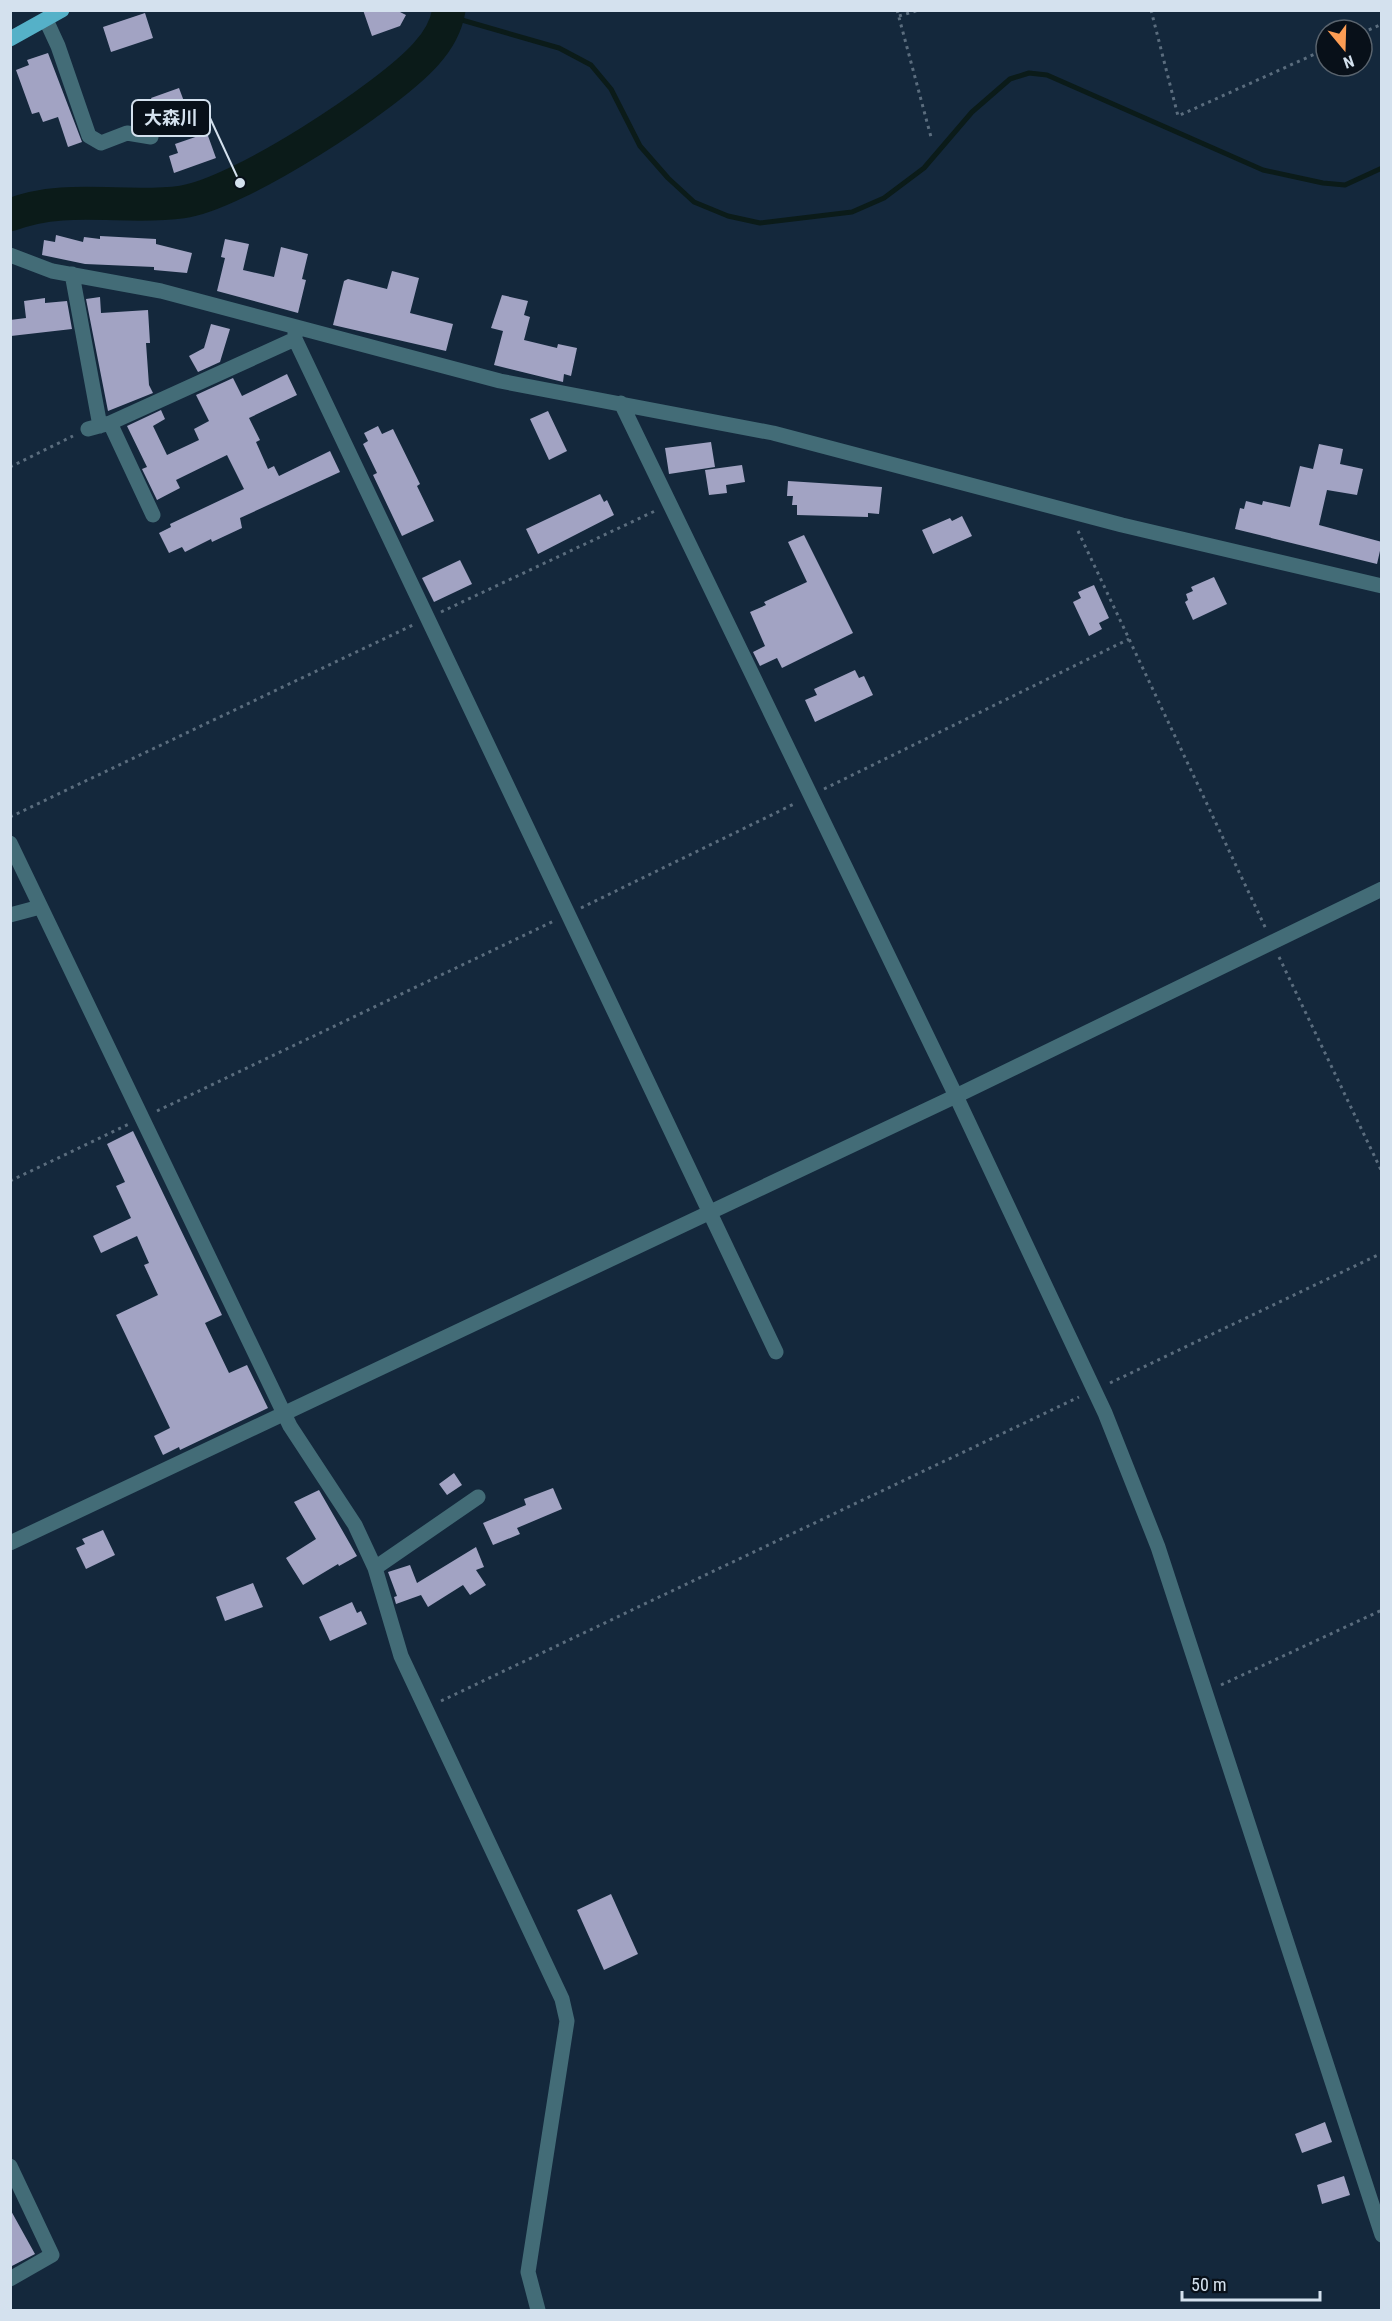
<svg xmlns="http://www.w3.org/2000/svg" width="1392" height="2321" font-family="'Roboto Condensed','Noto Sans JP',sans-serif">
<rect width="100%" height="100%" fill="#14283c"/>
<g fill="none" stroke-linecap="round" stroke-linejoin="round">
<path stroke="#0b1b19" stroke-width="5" d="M441,10L448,16L559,48L591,65L611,89L640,146L668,178L694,202L728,216L760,223L852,212L884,198L924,168L972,112L1010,79L1029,73L1047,75L1263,170L1323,183L1345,185L1382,168"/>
<path stroke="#0b1b19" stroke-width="33" d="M10,215C66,193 125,210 182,202C237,195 388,97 426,54C437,42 446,27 449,10"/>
</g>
<path fill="#a2a3c3" d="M363,10H396L406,15L400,26L372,36Z
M145,13L153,38L111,52L103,27Z
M48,53L82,142L68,147L58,117L43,122L39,112L32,114L16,70L29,65L27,60Z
M179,88L185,104L158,115L151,98Z
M207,133L216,158L174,173L169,156L178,153L175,144Z
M56,235L83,242L84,237L100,239V236L156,239V244L192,253L187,273L154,270V267L85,264L42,255L44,240L55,242Z
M225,239L249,244L243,270L274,277L281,247L308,254L302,279L306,280L298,313L217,291L225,258L221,257Z
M392,271L419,278L410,313L453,324L446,351L333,325L344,281L348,279L387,289Z
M502,295L528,301L524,315L530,317L524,340L557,348L558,344L577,348L571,376L564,374L563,382L494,365L503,331L491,328Z
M100,297L101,313L148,310L150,343H146L149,385L153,393L108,411L86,299Z
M45,298V303L67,301L72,329L11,336L10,320L26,318L24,301Z
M211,324L230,329L220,362L198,372L189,356L204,348Z
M287,374L297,395L249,418L260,440L256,442L268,469L274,466L279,476L330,451L340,472L240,518L242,528L212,542L211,539L185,552L182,547L169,553L159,533L171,527L170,524L244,489L227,455L176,480L180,488L157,500L142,469L147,467L127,426L161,410L165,419L153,426L167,455L199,440L194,429L209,421L196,395L233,378L242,396Z
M548,411L567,451L549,460L530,419Z
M378,426L382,434L393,429L420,484L417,486L434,521L402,536L373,475L377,473L363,444L368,441L364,433Z
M711,442L715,467L669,474L665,448Z
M1319,444L1343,449L1340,464L1363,469L1357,495L1327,490L1319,525L1382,542L1377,564L1235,529L1240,508L1244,509L1246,501L1262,505L1263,501L1290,507L1300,466L1313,469Z
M742,465L745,482L726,485L727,493L709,495L705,470Z
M788,481L882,487L879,514L868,513V517L797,515V505H792L793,496H787Z
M600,494L604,502L607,500L614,515L538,554L526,529Z
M962,516L972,536L933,554L922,530L950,518L952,521Z
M804,535L853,633L782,668L777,658L760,666L753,652L765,646L750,612L766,605L764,602L807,582L788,542Z
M460,560L472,584L434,602L422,578Z
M1214,577L1227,604L1193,620L1185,602L1188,600L1186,594L1193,591L1191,587Z
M1094,585L1109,618L1099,623L1102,629L1089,636L1073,602L1081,598L1078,592Z
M855,670L859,678L864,676L873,695L815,722L805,700L817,695L814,689Z
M133,1131L222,1315L205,1323L229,1373L247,1365L268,1408L180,1450L179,1447L163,1455L154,1436L170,1428L116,1315L158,1295L144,1265L149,1263L137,1236L101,1253L93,1236L131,1218L116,1186L125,1182L107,1144Z
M454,1473L462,1485L447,1495L439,1484Z
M553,1488L562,1509L517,1528L520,1534L493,1545L483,1523L526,1505L524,1499Z
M319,1490L357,1556L339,1566L338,1564L303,1585L286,1558L316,1539L294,1502Z
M103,1530L115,1555L86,1569L76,1548L85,1544L82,1539Z
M476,1547L484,1567L476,1570L486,1585L470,1595L463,1585L428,1607L421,1595L396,1604L394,1597L397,1596L388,1572L410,1565L417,1583Z
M253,1583L263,1607L225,1621L216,1597Z
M352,1602L357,1613L361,1611L367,1624L330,1641L319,1617Z
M611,1894L638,1954L604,1970L577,1910Z
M1325,2122L1332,2142L1302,2153L1295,2134Z
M1344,2176L1350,2195L1322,2204L1317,2185Z
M10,2209L35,2254L10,2267Z"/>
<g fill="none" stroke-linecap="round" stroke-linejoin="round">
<path stroke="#5b6d7e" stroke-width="3" stroke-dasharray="3 4.5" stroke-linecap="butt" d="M897,10L931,137
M1151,10L1178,116L1326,49
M899,16L919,10
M1362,33L1382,24
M10,467L73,436
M1078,531L1266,929
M441,612L655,511
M824,789L1129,639
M10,817L413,625
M581,908L796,803
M1279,957L1382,1172
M157,1111L554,921
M10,1181L129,1124
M1110,1383L1382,1253
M1221,1685L1382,1610
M441,1701L1079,1397"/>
<path stroke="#436c77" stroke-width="15" d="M46,20L58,46L89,136L101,143L127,133L151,137
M10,255L52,271L161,291L500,381L773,433L1122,525L1382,586
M72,274L100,426
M295,329V339L776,1352
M621,403L956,1096L1105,1413L1158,1547L1382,2235
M110,423L153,515
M88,429L110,423L295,339
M10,843L290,1426L355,1525L375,1568L401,1656L562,1999L567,2021L528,2272L538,2310
M10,915L40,907
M10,1543L956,1096L1382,889
M375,1568L478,1497
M10,2166L52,2255L10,2279"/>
<path stroke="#55b1c8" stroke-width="15" d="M10,39L62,10"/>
</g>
<path fill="none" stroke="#d4e1ee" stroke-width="2" d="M240 183L210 118"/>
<circle fill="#d4e1ee" stroke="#081019" stroke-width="2" cx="240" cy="183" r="6"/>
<rect fill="#081019" stroke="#d4e1ee" stroke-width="2" x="132" y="100" width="78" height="36" rx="6"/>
<g font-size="18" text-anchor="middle" font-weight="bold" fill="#d4e1ee">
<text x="171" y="124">大森川</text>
</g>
<rect width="1392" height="2321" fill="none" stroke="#d4e1ee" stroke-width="24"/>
<g transform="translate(1344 48) rotate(161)"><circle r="28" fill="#081019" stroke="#5a646e" stroke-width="1.5"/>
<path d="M0-4.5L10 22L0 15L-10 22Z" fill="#fd9d54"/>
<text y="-9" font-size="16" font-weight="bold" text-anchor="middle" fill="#d4e1ee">N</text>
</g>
<path d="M1182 2291v9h138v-9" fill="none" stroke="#d4e1ee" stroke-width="3"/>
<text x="1191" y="2291" font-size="18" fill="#d4e1ee" stroke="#081019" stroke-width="4.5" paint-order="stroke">50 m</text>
</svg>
